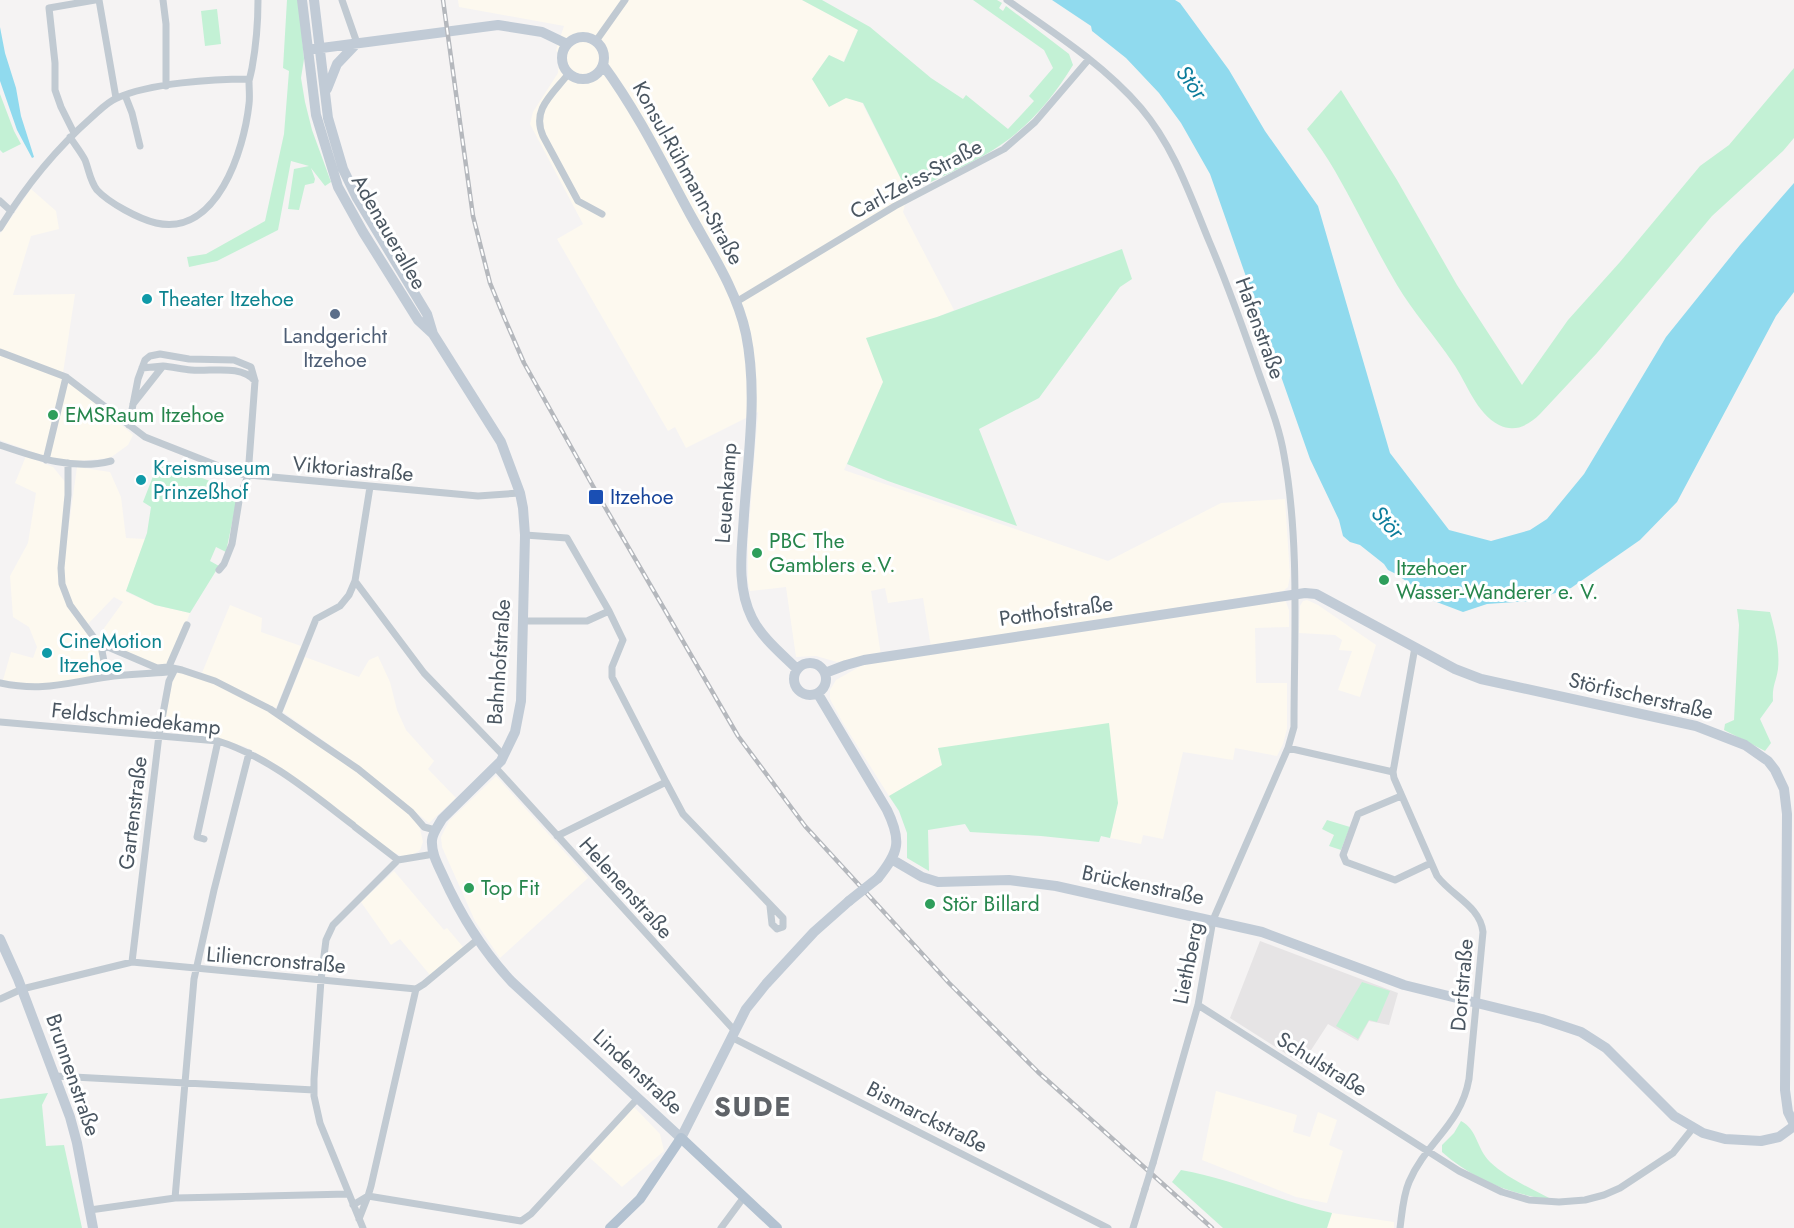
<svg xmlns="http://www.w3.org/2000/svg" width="1794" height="1228" font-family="Jost,sans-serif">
<rect width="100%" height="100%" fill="#f5f3f3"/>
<path fill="#fdf9ef" d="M458,0H802L858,30L843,62L829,55L812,79L837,103L846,97L862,103L908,193L903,212L954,310L937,317L883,382L844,470L1108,561L1221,503L1285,499L1290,576L1288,587L1283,591L931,647L923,598L888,603L885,588L871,591L881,655L837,662L816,656L796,657L786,587L750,591L748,582V539L758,412L686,448L675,427L668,431L557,239L583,224L530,124L533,112L558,73L559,56L556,50L564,26L459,7Z
M31,189L56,211L59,229L31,236L13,295L75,294L63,373L133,435L128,445L110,458L78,461L49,458L0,440V234Z
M26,456L53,467L66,483L58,582L68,607L101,653L105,674L57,684L35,685L3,680L11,652L33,658L37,647L29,627L13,617L10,576L28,543L36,493L15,483Z
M77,467L110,472L121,497L126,538L145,539L126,592L155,605L190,613L169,666L157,667L103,644L97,638L123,602L114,597L87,625L72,605L66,589L63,568Z
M1280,599L1286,602L1289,610V627L1255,628L1256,683H1287V729L1283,744L1277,756L1235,748L1233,760L1183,752L1163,839L1143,835L1141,844L1110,838L1118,803L938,748L942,765L889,796L843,723L830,699V690L836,680L866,663Z
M1307,600L1318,605L1376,645L1360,697L1338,690L1352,651L1339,650L1342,640L1335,635L1299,633L1300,606L1303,601Z
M230,605L262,618L261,632L301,646L276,708L202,673Z
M378,656L390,682L397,710L406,730L434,761L428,769L456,798L429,823L357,764L283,712L305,657L359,677L369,660Z
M177,672L214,683L267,709L317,742L365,778L414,819L420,829L423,842L420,850L413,855L402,856L392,852L282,768L246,747L214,738L163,731L172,682Z
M496,776L588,878L500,958L475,921L442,847L441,837L449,821Z
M394,871L444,930L447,928L463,947L430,975L400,939L391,945L361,902Z
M1216,1091L1297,1115L1293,1132L1310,1137L1318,1112L1337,1120L1329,1145L1343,1151L1327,1203L1296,1197L1202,1160Z
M634,1107L660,1134L664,1151L622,1187L589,1157Z
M1332,1213L1394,1222V1228H1327Z"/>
<path fill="#e6e4e5" d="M1260,941L1398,993L1389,1025L1369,1021L1358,1041L1328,1024L1302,1064L1230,1018Z"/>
<path fill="#c3f1d5" d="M287,0H299L304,59L301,78L305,102L312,130L331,182L325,186L311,168L315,179L314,183L305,185L299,210L288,209L294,169L309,166L291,161L278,230L217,261L189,267L187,257L206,254L265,221L284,134L289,71L283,68Z
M802,0H822L870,27L931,78L963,99L966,95L1008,129L1034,101L1029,96L1053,68L1044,50L973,0H997L1002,3L999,8L1003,11L1006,6L1069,54L1073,65C1055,95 1031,124 1002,144C974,164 939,177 908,193L863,103L846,98L829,107L812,79L829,55L844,62L858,30Z
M217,9L221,44L205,46L201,11Z
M1794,68V138L1783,151L1712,216L1597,353L1540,414C1529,425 1515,433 1499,425C1476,413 1467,383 1453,363C1435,336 1413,312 1397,285C1375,248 1357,209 1335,171C1327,157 1317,143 1307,129L1341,90L1397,180L1457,285L1522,385L1568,320L1620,262L1700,166L1729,145Z
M0,94L14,131L21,144L3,153L0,150Z
M1122,249L1132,279L1120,287L1039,398L979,429L1017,526L888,481L847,464L883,382L866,338L937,317Z
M159,461L225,487L239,489L226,552L216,547L210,561L219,566L190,613L155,605L126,591L147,533L151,507L143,502Z
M1737,609L1770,612C1775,630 1780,650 1778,669C1776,683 1772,685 1773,701L1760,719L1771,743L1765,751L1724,730L1725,724L1734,720L1739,625Z
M1109,723L1118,803L1110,838L1101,836L1099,842L1041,836L970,832L965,824L928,830L929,871L907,858V833L899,811L889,796L942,765L938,748Z
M1327,820L1350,827L1341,850L1329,846L1334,835L1322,829Z
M1362,982L1390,991L1377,1022L1369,1020L1358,1039L1336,1026Z
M48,1093L42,1105L46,1146L64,1145L82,1228H0V1099Z
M1461,1121C1478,1130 1476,1148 1490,1162C1507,1178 1530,1188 1551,1199C1512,1196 1471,1178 1442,1152V1145L1454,1133Z
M1181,1170C1233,1179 1281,1202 1332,1213L1327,1228H1223L1172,1182Z"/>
<path fill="#90daee" d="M1052,0H1175L1180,3L1229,70L1265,131L1318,206L1390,453L1449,530L1491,541L1530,530L1547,519L1584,474L1666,337L1740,245L1794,183V292L1776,316L1677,502L1640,540L1571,588L1530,601L1487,604L1463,612L1434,601L1396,574L1388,570L1384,564L1360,545L1350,542L1343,536L1339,520L1310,459L1210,174L1181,123L1159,93L1126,58L1092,31L1091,26Z
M0,27L5,53L16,88L21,116L34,157L32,158L17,130L0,81Z"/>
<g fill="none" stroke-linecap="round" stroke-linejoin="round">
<path stroke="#c1cad2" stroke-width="7" d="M99,0L116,98
M163,0L166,24V86
M342,0L357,43
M1007,0C1054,33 1103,64 1141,108C1174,147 1190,195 1209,241C1227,283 1242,325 1257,368C1267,397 1279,425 1284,455C1300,542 1294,638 1294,727L1288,748
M596,41L625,0
M569,73C553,94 531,109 543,136L578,201L602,214
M125,95L132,113L140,146
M74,133L61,107L55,90V63L49,8L95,0
M70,137C75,145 81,152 85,160C89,170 90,181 97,190C109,203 139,219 156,223C217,237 244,150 249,104C250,97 249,89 249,81C250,77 251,73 252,68C256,46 258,22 258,0
M0,201L11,211
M0,228C25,187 56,149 91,118C99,111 107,102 117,98C150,83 213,79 249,79
M736,302L895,206L1004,149L1035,122L1089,59
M0,352L66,377L145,437L239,474L478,496L520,493
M142,368L163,366
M133,404L163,366C172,367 182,369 191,370C211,372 241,364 255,381
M129,425L138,379L145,360L150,356L160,354L189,359L234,360L251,367L255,381L248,476L240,495L232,544L224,564L219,570
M0,445C35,457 74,471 111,461
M46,460L66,377
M68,463V495L61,568L62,584L70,605L95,639L104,648L108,647L157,668L168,667L182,670L215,681L270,709L358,769L411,812L424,827L435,830
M355,581L424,673L504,756
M523,621H587L609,611L567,538L525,535
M104,648L102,651L107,677
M171,669L170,664L187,625
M0,683C43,692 65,683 107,677C127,674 147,674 167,672L171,669
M278,714L316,619L340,606L349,595L355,581L370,487
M0,722L218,741C269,757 311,793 353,825
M495,767L734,1030
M666,782L683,814L783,918V927L777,929L772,924L770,906
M1401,796L1358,814L1343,855L1346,862L1395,880L1431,863
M355,827L398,860
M557,836L666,782L612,677V667L623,640L609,611
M204,839L197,837L218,741
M132,962L159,735L169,681L175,669
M0,999L22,989L132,962L416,989
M1198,1005L1459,1171L1502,1192L1529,1200L1559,1202L1585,1200L1604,1195L1620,1188L1673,1153L1693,1128
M731,1037L1108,1228
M55,1076L314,1090
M1153,1163L1198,1005L1213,920L1288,748L1393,772
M175,1198L194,979L214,890L249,753
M353,1205L368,1196L371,1186L416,989L424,984L477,940
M90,1210L175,1198L348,1194
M359,1219L368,1196L521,1221L531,1214L638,1098
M363,1228L320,1123L314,1096V1079L321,980L326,940L333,925L398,860L434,854
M721,1228L744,1197
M1133,1228L1145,1189
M1400,1228C1402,1213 1403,1196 1409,1182C1426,1142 1461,1125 1469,1079L1483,932C1480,906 1452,896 1437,876L1394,778L1393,772L1415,647"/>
<path stroke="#c1cbd6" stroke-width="10" d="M302,0L316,115L338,187L363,232L418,320L432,333
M314,0L328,118L343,169L357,198L427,314L433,334L501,442L520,493L523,508L525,535L521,701L515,732L501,761L442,819C438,826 433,832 432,840C431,853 438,865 443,876C461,916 482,950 512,982L681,1138L746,1009L766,984L814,932L849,901
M562 58a21 21 0 1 1 42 0a21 21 0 1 1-42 0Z
M314,49L498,25L542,32L567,44
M603,65C637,111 663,164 690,214C711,252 737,291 746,334C758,393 748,456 744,515C742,550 736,586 752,618C762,638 782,654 797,669
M327,89L337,64L357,43
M794 679a16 16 0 1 1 32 0a16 16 0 1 1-32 0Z
M825,673L846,665L864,660L1305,593L1316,594L1455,669L1481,679L1696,726L1745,745L1768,761L1775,770L1784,789L1787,814L1785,1090L1788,1112L1794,1124
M818,694L887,810C902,841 899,852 878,878
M893,860L922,877L938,882L1009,880L1056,886L1262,932L1404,985L1542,1019L1581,1032L1606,1048L1674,1116L1703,1133L1725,1139L1761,1141L1779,1137L1794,1126
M0,939L18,979L70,1117L77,1143L93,1228"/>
<path stroke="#b3c2d1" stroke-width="10" d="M610,1228L640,1199L681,1138L777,1228"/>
<defs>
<path id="rail" d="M443,0L473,216L490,283L504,317L524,363L598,495L738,736L805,826L949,983L1038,1072L1212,1228"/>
</defs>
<use href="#rail" stroke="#b5b8bd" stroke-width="4.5"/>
<use href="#rail" stroke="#fff" stroke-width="2" stroke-dasharray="7" stroke-linecap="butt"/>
<path stroke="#c1cad2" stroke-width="7" d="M1145,1189L1153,1163"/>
<path stroke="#c1cbd6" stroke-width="10" d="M849,901L878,878"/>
</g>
<g fill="#0f9aa8" stroke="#fff" stroke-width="2">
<circle cx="147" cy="299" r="6"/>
<circle cx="141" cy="480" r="6"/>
<circle cx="47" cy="653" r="6"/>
</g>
<circle fill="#5c6f8a" stroke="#fff" stroke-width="2" cx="335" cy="314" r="6"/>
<g fill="#2e9e5b" stroke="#fff" stroke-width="2">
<circle cx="53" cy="415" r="6"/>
<circle cx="757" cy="553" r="6"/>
<circle cx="1384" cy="580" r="6"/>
<circle cx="469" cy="888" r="6"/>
<circle cx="930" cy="904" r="6"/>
</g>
<rect fill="#1a4fb4" stroke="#fff" stroke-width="2" x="588" y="489" width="16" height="16" rx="3"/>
<g text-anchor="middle" stroke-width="6" stroke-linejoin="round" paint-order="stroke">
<g font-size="21" fill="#4a5661" stroke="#fff">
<text transform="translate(688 173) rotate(61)" y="7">Konsul-Rühmann-Straße</text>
<text transform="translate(916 179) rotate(-28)" y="7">Carl-Zeiss-Straße</text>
<text transform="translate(389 232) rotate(60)" y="7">Adenauerallee</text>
<text transform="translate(1260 328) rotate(70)" y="7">Hafenstraße</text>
<text transform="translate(353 469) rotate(5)" y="7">Viktoriastraße</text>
<text transform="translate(726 493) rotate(-86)" y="7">Leuenkamp</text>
<text transform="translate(1056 611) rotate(-8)" y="7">Potthofstraße</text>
<text transform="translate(499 662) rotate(-86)" y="7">Bahnhofstraße</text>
<text transform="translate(1641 696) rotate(13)" y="7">Störfischerstraße</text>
<text transform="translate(136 719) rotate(6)" y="7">Feldschmiedekamp</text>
<text transform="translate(133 813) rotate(-83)" y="7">Gartenstraße</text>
<text transform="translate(1143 885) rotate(12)" y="7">Brückenstraße</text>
<text transform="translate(626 888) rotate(48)" y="7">Helenenstraße</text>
<text transform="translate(276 960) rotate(5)" y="7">Liliencronstraße</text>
<text transform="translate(1188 963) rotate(-79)" y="7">Liethberg</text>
<text transform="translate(1462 985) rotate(-85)" y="7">Dorfstraße</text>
<text transform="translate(1322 1064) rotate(32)" y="7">Schulstraße</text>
<text transform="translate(638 1072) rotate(43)" y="7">Lindenstraße</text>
<text transform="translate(73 1075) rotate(71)" y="7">Brunnenstraße</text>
<text transform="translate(927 1117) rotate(27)" y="7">Bismarckstraße</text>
</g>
<g font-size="21" fill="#0d838f" stroke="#fff" text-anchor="start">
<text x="159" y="306">Theater Itzehoe</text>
<text x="153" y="475">Kreismuseum<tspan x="153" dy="24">Prinzeßhof</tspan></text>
<text x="59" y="648">CineMotion<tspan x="59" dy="24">Itzehoe</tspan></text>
</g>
<g font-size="21" fill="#4e5e75" stroke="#fff">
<text x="335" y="343">Landgericht<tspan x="335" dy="24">Itzehoe</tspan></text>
</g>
<g font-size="21" fill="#27864d" stroke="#fff" text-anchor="start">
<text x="65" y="422">EMSRaum Itzehoe</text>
<text x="769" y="548">PBC The<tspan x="769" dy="24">Gamblers e.V.</tspan></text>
<text x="1396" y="575">Itzehoer<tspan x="1396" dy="24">Wasser-Wanderer e. V.</tspan></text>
<text x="481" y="895">Top Fit</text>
<text x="942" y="911">Stör Billard</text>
</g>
<g font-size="21" fill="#164399" stroke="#fff" text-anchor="start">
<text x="610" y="504">Itzehoe</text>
</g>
<g font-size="22" font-style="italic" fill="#0c7c9b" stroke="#fff">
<text transform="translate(1192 82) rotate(54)" y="8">Stör</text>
<text transform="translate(1388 522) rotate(47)" y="8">Stör</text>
</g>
<g font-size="27" font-weight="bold" letter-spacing="1.5" fill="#5f6368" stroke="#fff">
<text x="753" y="1116">SUDE</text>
</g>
</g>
</svg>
